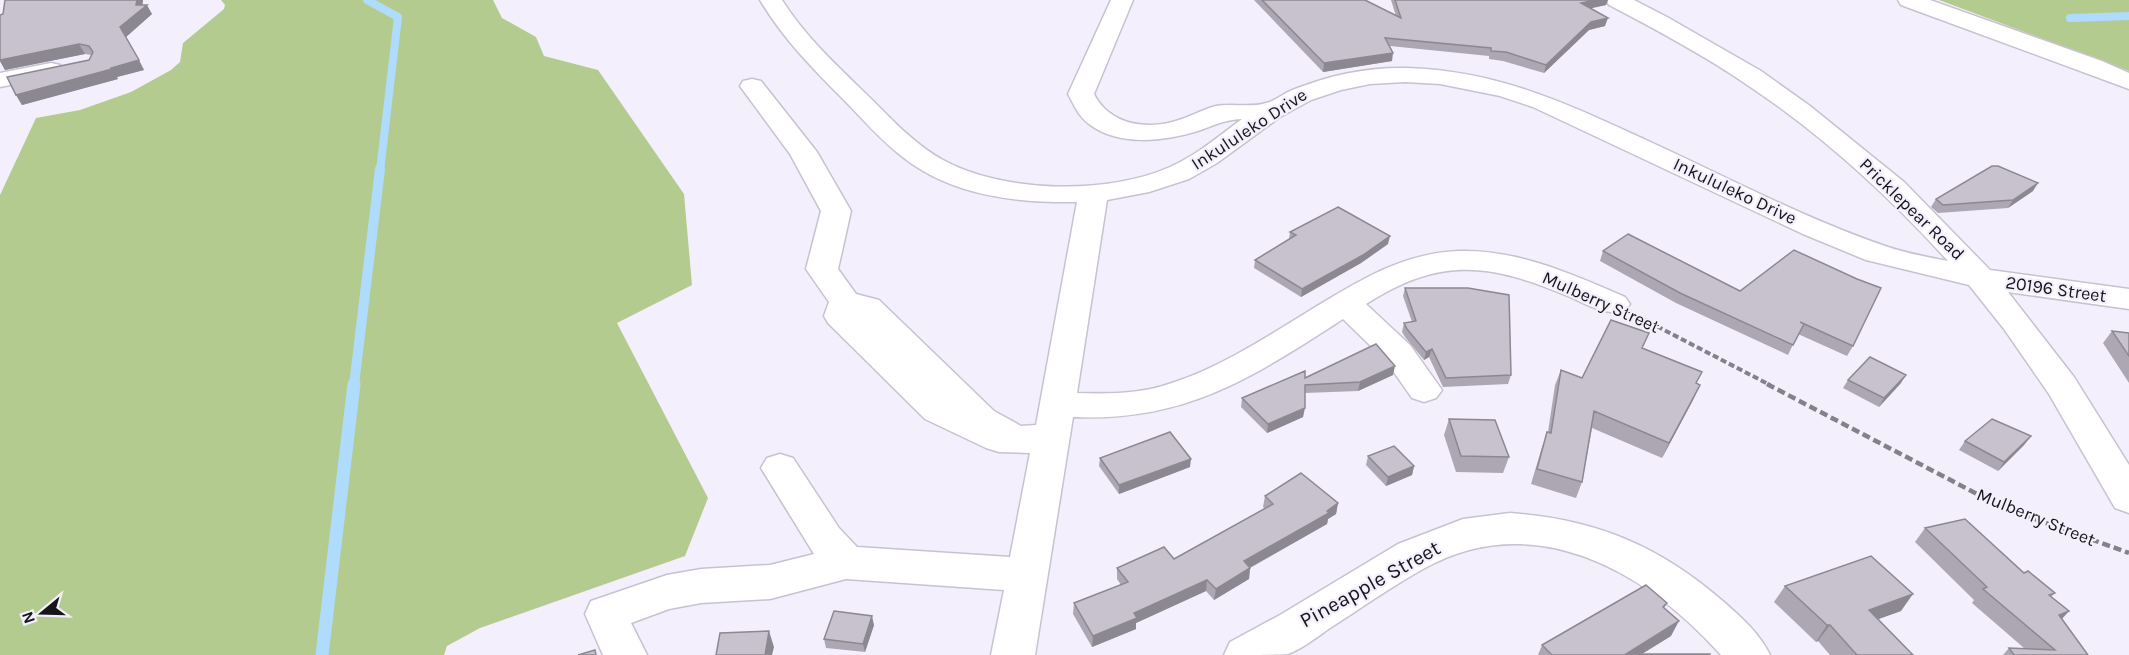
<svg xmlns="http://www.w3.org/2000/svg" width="2129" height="655" font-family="Karla,sans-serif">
<rect width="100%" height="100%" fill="#f4effc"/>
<path fill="#b4cb90" d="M221,0H493L502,18L536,37L544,56L598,70L684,194L692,285L617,323L708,498L685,556L480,628L447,646L444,655H0V195L36,118L80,110L131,92L171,70L180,62L183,43L224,9L225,5Z
M1939,0H2129V71Z"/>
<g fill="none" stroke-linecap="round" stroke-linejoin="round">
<path stroke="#afdcfd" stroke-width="8" d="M367,0L398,17L380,171
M2070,18L2129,16"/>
<path stroke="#afdcfd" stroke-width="10" d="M354,385L380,169"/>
<path stroke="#afdcfd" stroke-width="13" d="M322,655L354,384"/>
<defs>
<path id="minor" d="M760,0H782C804,35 834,63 864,92C889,116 912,143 943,160C1003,193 1108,195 1170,167C1197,155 1219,136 1242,119C1223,120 1215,125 1198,131C1165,141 1119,147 1089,124C1079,117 1074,105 1068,94L1111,0H1133L1094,94C1110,126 1150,131 1182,119C1193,115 1204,109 1216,106C1232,103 1251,108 1266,103C1276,101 1285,92 1295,89C1330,75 1369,67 1407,68C1499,71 1565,103 1646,140C1725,176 1803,218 1885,246C1905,253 1927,257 1948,261C1887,194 1819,132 1743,82C1700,53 1655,29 1609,5L1606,0H1634L1667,17L1761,71L1810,106L1904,182L1990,270L2129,289V309L2008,292L2074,377L2129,465V513L2115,508L2049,394L2004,329L1969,285L1866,260L1803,234L1533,107L1500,96L1440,84L1405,82L1370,84L1341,90L1311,100L1280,117L1217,163L1189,179L1149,192L1107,200L1077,393C1109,394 1142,394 1172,383C1221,367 1265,338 1309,311C1357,282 1402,253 1459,251C1517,249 1574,275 1625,297L1630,304L1625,311C1605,316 1588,305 1570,297C1490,263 1441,256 1366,304L1410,345L1442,390L1436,398L1424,402L1412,398L1386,361L1343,319C1253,377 1186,422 1073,417L1035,655H991L1004,590L846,579L770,599L701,603L669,609L631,623L647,655H603L585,614L591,601L667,575L701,569L770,565L814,554L761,468L767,458L780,454L793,458L839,528L857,547L1010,557L1030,453L999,452L986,448L925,419L828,323L824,316L829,302L806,269L821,211L790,154L740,86L743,81L752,79L761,81L817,152L851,211L838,269L856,294L879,300L994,411L1021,426L1036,425L1077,202C1017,203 953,196 904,158C881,141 862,118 842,98C811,67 782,37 760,0Z
M1898,0H1930L2102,61L2129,73V89L1901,5Z
M51,63L60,65L63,70L60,75L0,87V73Z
M1510,513C1596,519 1660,546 1725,603C1742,618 1760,634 1770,655H1721C1645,570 1533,507 1423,569C1391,587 1361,608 1330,628C1317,637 1302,649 1288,654C1276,655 1239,655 1224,655L1230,642L1280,615L1398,544L1463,519Z"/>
</defs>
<use href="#minor" stroke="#c7c2cf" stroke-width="3"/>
<path stroke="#84818a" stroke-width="4" stroke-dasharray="6 3" stroke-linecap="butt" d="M1641,318L1770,385"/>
<path stroke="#84818a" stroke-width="4.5" stroke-dasharray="8 4" stroke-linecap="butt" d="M1767,384L2002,507L2129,553"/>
<use href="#minor" fill="#fff" fill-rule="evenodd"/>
</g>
<path fill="#aca7b2" d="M5,0H143L142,5L152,14L126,37L144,70L117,77L118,79L22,105L16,95L89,60L92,55L85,54L5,70L0,61V15L3,14Z
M1254,0H1365L1396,16L1391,0H1608L1606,5L1590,8L1605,26L1589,30L1544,73L1503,61L1489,59V56L1390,46L1392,61L1323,72Z
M2033,191L2008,208L1938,213L1931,207L1936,199Z
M1290,232L1388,244L1361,263L1301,297L1254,268L1255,260L1289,239Z
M1603,251L1740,291L1853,346L1847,356L1798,334L1788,355L1676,303L1600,261Z
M1405,288L1511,375L1508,384L1443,387L1429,357L1424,360L1405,337L1402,332L1404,323L1412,322L1403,296Z
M2112,331L2129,333V383L2103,343Z
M1642,348L1697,384L1693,400L1662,458L1592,428L1582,482L1576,498L1531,484L1542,447L1548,432L1555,385L1561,370L1582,378Z
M1393,375L1358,391L1305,393L1303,417L1267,433L1241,407L1242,398L1305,378Z
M1848,380L1901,383L1879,407L1843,388Z
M1449,419L1509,457L1503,473L1456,472L1444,435Z
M2031,436L2024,445L1998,471L1959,450L1965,441Z
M1368,456L1414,466L1412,475L1386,486L1366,465Z
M1100,458L1190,467L1119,494L1099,466Z
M1265,496L1338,503L1336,514L1328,519L1327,524L1250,568L1249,579L1214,600L1206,591L1136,623V629L1092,647L1073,614L1074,603L1121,585L1117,579V568L1174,559L1265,509L1263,507Z
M1925,528L2024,573L2055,593L2051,597L2069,611L2062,619L2088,655H2003L2009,648H2024L1972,603L1974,600L1915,542Z
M1785,586L1901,611L1877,619L1913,655H1830L1818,641L1816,642L1774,602Z
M1667,603L1664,608L1671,636L1642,654L1710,655H1538L1542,645Z
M874,625L865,652L826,648L824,639Z"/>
<path fill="#8c8891" d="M137,0H143L142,9L147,5L152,14L126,37L120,27L136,5Z
M1596,0H1608L1606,5L1579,11L1581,3Z
M1608,18L1605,26L1589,30L1544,73L1546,65L1591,22Z
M79,44L85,54L5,70L0,61V60Z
M1393,53L1392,61L1323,72L1324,63Z
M139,60L144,70L117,77L111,68Z
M112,69L118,79L22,105L16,95Z
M2038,183L2033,191L2008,208L2013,200Z
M1390,236L1388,244L1361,263L1301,297L1302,289Z
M1432,349L1429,357L1424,360L1426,352Z
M1395,366L1393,375L1358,391L1360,382Z
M1906,375L1901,383L1879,407L1884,398Z
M1700,385L1693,400L1662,458L1669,443Z
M1305,408L1303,417L1267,433L1268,424Z
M2031,436L2024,445L1998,471L2004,462Z
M1191,459L1190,467L1119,494V485Z
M1414,466L1412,475L1386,486L1388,477Z
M1338,503L1336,514L1328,519L1327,524L1242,572L1244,561Z
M1250,568L1249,579L1214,600L1216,589Z
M1207,580L1206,591L1136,623V629L1092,647L1093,636L1134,613Z
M1913,594L1901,611L1857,627L1869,610Z
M2069,611L2056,625L2059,615Z
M872,616L874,625L865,652L863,644Z
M1679,621L1671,636L1640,655L1626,654Z
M1827,625H1830L1818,641L1816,642Z
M769,631L774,647L772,655H765Z"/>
<path fill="#c8c2cf" stroke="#8c8891" stroke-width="1.5" d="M5,0H137L136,5H147L120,27L139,60L111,68L112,69L16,95L7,77L89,60L93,52L89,46L79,44L0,60V15L3,14Z
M1262,0H1365L1401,18L1395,0H1596L1581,3L1608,18L1591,22L1546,65L1506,52L1491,51V48L1385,38L1393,53L1324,63Z
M1992,166H1998L2038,183L2013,200L1943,205L1936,199Z
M1338,207L1390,236L1363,255L1302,289L1255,260L1296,235L1290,232Z
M1628,234L1740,291L1794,250L1857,279L1881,288L1853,346L1800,322L1804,324L1793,345L1680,293L1603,251Z
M1405,288H1468L1509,295L1511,375L1446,378L1432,349L1426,352L1407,329L1404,323L1416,321Z
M1611,320L1649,333L1642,348L1702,372L1696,383L1700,385L1669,443L1594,411L1582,482L1537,469L1547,432L1551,433L1561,370L1582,378Z
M2112,331L2129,333V356Z
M1376,344L1395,366L1360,382L1305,385V408L1268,424L1242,398L1305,371V378Z
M1870,357L1906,375L1884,398L1848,380Z
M1449,419L1495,420L1509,457L1461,456Z
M1992,419L2031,436L2004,462L1965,441Z
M1170,432L1191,459L1119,485L1100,458Z
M1394,446L1414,466L1388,477L1368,456Z
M1301,473L1338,503L1327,511L1329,513L1244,561L1250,568L1216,589L1207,580L1134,613L1137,618L1093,636L1074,603L1128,582L1117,568L1164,547L1174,559L1273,504L1265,496Z
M1965,519L2024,573L2028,571L2055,593L2049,595L2069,611L2059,615L2088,655H2014L2009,648L2055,650L1983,589L1987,587L1925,528Z
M1871,556L1913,594L1869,610L1913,655H1857L1830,625H1827L1785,586Z
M1646,585L1667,603L1663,607L1679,621L1626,654H1710V655H1552L1542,645Z
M834,611L872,616L863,644L824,639Z
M769,631L765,655H716L720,633Z
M595,650L596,655H578Z"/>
<g text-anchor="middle" stroke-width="4.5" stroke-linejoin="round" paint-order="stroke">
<g font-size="18" fill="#161519" stroke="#f4effc">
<text transform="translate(1249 129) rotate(-33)" y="6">Inkululeko Drive</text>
<text transform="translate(1735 191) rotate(25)" y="6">Inkululeko Drive</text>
<text transform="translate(1912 209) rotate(44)" y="6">Pricklepear Road</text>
<text transform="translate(2056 289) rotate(8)" y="6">20196 Street</text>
<text transform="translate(1601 302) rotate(24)" y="6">Mulberry Street</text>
<text transform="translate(2036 517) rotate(22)" y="6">Mulberry Street</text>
</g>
<g font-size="21" fill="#161519" stroke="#f4effc">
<text transform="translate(1370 584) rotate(-29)" y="7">Pineapple Street</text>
</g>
</g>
<g transform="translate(42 613) rotate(251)" stroke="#f4effc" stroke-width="4.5" paint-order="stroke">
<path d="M0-4.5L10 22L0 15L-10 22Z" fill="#161519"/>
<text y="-9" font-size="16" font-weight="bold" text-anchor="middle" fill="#161519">N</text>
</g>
</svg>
